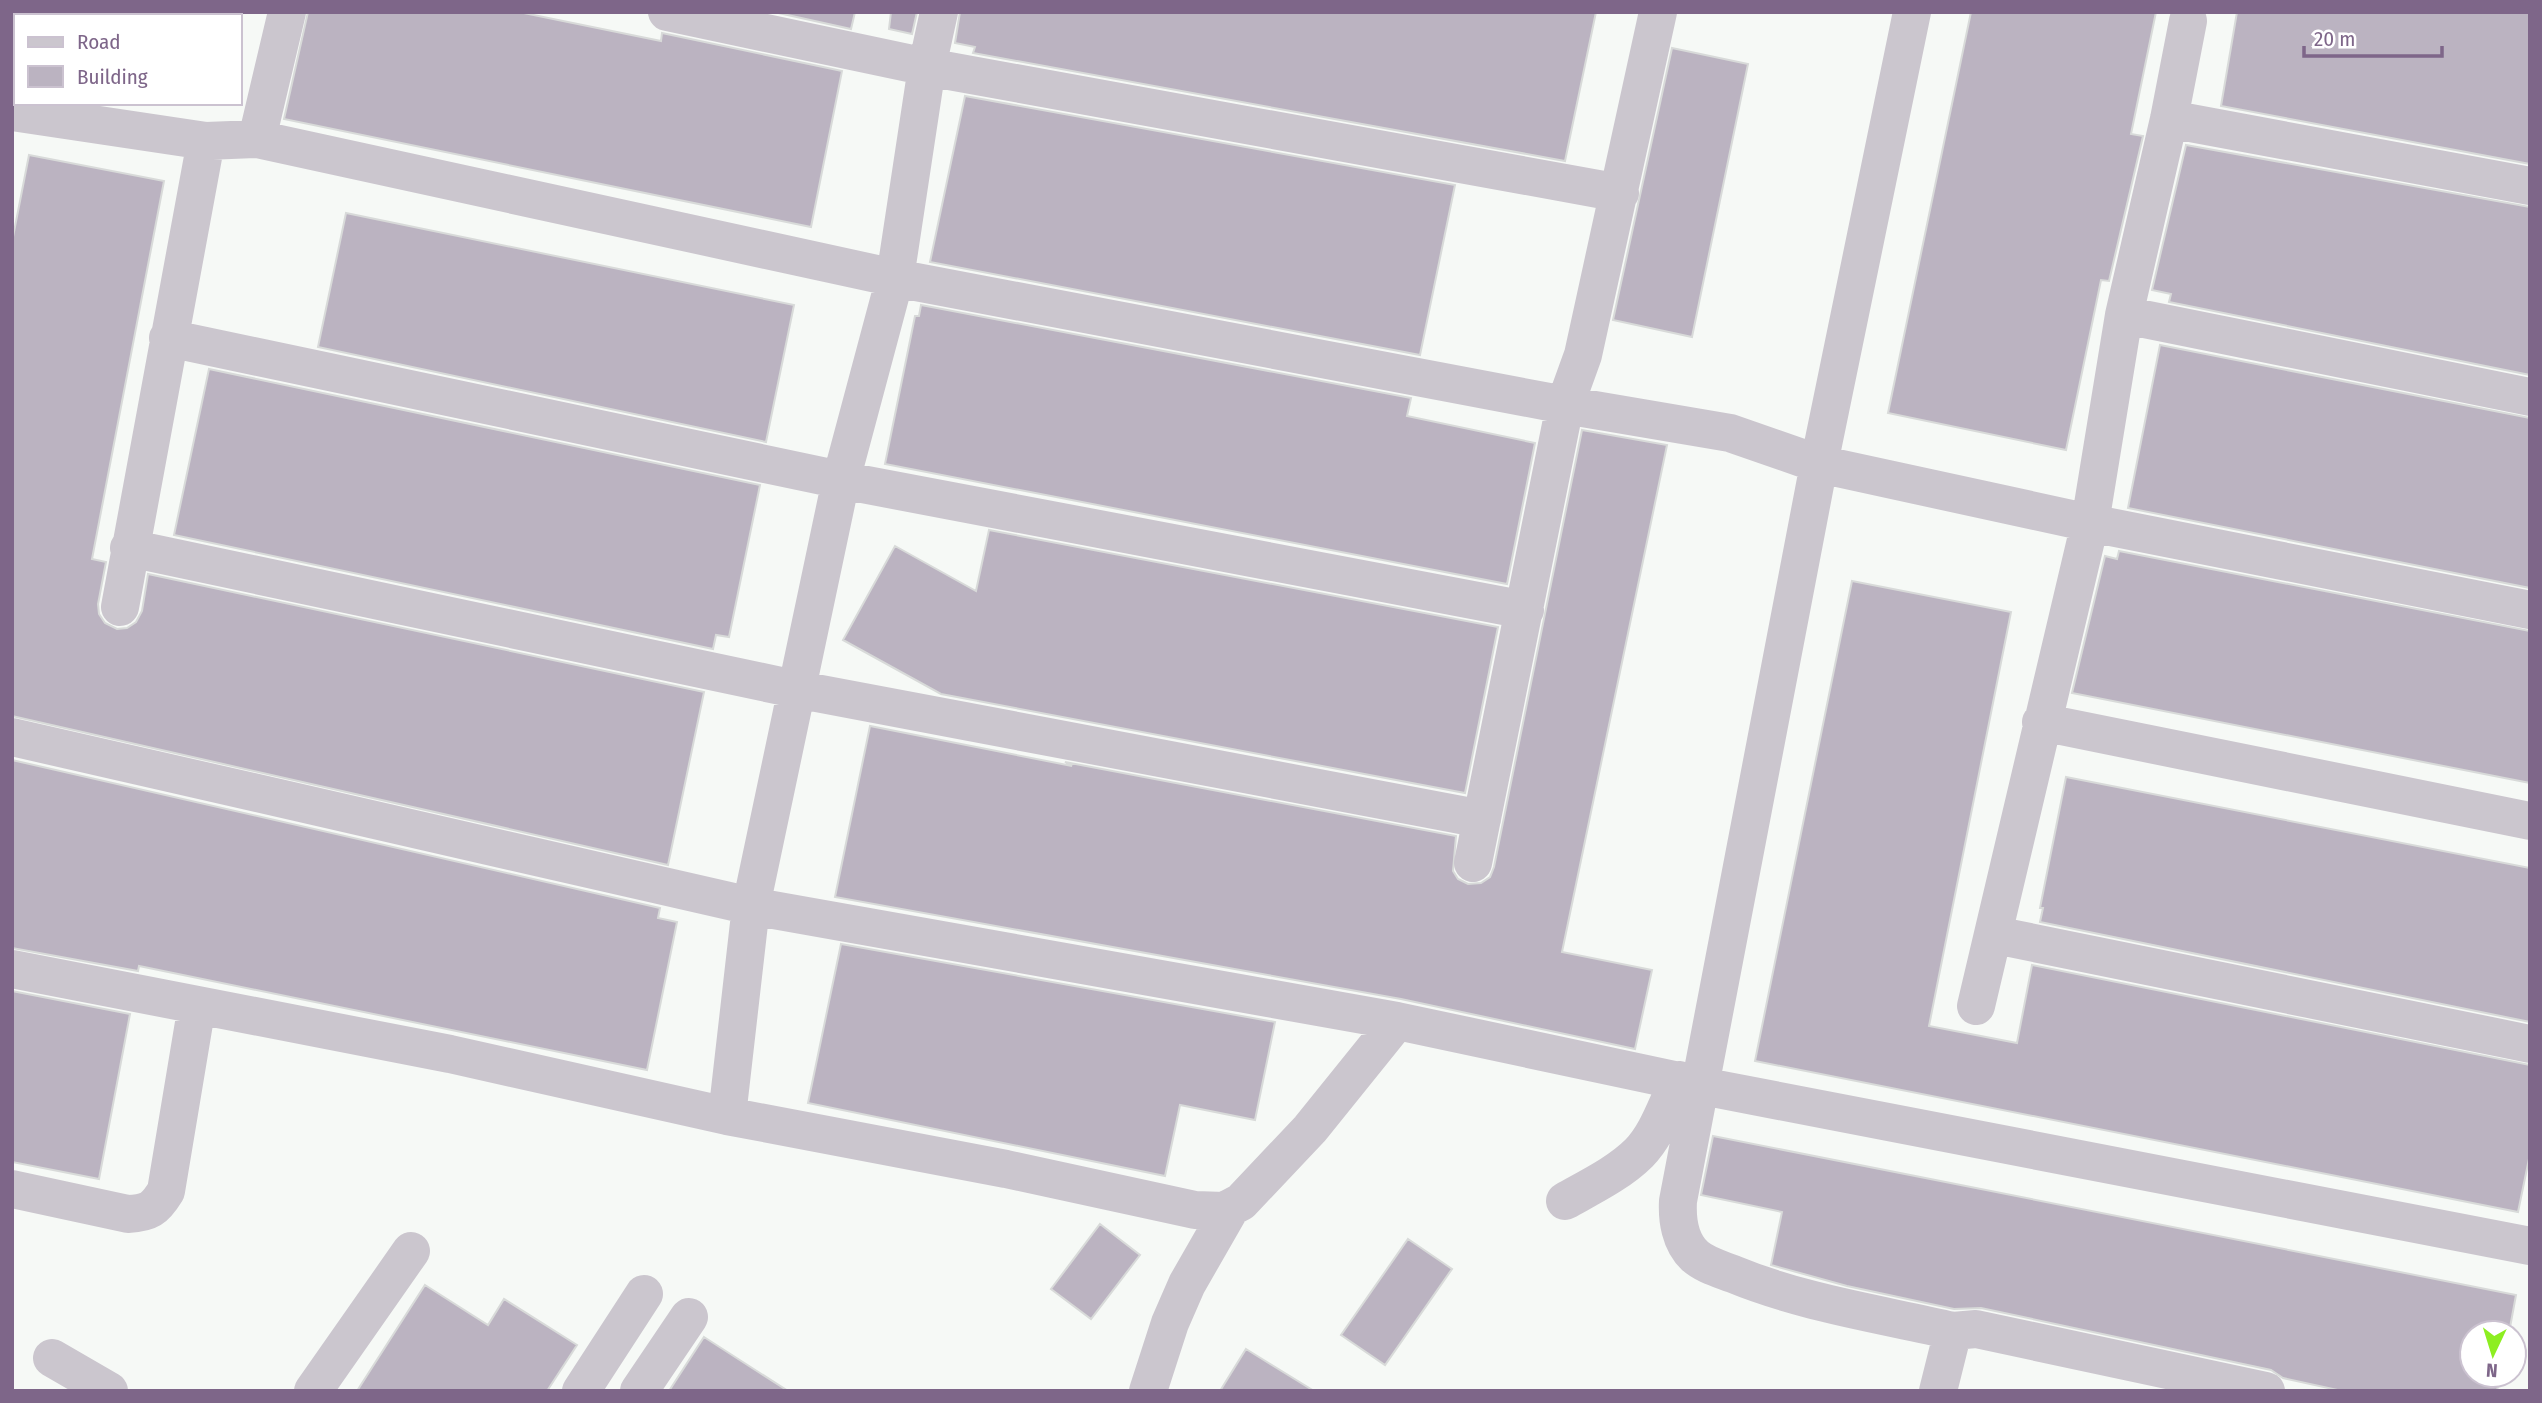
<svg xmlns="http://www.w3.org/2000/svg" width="2542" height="1403" font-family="'Fira Sans Condensed',sans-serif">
<rect width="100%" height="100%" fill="#f6f9f6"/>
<path fill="#bbb3c1" stroke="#d8dad9" stroke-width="2" d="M308,12H519L661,41L662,33L842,71L811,227L284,119Z
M774,12H855L851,29Z
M891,12H917L912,34L889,29Z
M960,12H1596L1565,161L973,53L975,47L955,43Z
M1971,12H2156L2131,134L2143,136L2109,281L2101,280L2066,450L1888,413Z
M2237,12H2530V164L2221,106Z
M1672,48L1748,64L1692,337L1613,320Z
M965,96L1455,185L1420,355L930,262Z
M2186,145L2530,207V375L2169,302L2171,294L2152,290Z
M29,155L164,181L92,559L106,562L98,604L99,614L105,623L117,629L127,628L136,622L142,611L148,574L704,692L668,865L12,716V242Z
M346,213L794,305L766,442L318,347Z
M921,305L1411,398L1407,416L1535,443L1507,584L885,464L915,316H919Z
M2160,345L2530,418V588L2128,508Z
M209,369L760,485L729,637L716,635L713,649L174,535Z
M1582,430L1667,445L1562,952L1652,970L1635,1049L1401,999L835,897L870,726L1072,766L1065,762L1456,836L1453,871L1458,879L1468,884L1481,883L1490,877L1494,867Z
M989,530L1498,627L1465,793L941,694L843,640L895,546L976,591Z
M2119,551L2530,631V783L2072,693L2105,556L2117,559Z
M1852,581L2011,612L1929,1026L2017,1043L2032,965L2530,1065V1154L2518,1212L1755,1061Z
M12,760L660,908L658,918L677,922L647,1070L139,966L138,971L12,948Z
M2066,777L2530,868V1022L2040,922L2043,908H2040Z
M841,944L1275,1022L1255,1120L1180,1105L1165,1176L808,1103Z
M12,991L130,1014L99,1179L12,1162Z
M1713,1136L2516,1295L2509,1333H2472V1375H2500L2497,1391H2342L2283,1378L2271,1370L1981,1308L1954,1309L1847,1286L1771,1265L1782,1212L1701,1195Z
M1100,1224L1140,1255L1091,1319L1051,1289Z
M1408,1239L1452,1269L1385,1365L1341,1335Z
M425,1285L488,1325L504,1299L577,1345L547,1391H357Z
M704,1337L788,1391H669Z
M1246,1349L1314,1391H1220Z"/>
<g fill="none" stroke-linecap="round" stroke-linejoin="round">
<path stroke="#cbc6ce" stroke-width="38" d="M667,12L927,67L1620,193
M1912,12L1819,464L1678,1201C1677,1219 1680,1242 1695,1256C1705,1265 1720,1269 1733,1274C1803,1303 1880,1314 1953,1331
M12,112L206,141L257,139L895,278L1565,405L1730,433L1819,464L2090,523L2530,610
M2169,119L2530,186
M257,139L287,12
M2124,315L2530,397
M168,338L841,480L1525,610
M129,548L795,689L1482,819
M120,607L206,141
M2041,722L2530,821
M12,737L751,906L1397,1021L1712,1088L2530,1246
M1473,863L1565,405L1583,355L1658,12
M1995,935L2530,1044
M12,969L450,1054L727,1116L751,906L841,480L895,278L927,67L939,12
M1976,1006L2090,523L2124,315L2169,119L2188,21
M727,1116L1006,1169L1195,1210L1224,1211L1241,1202L1310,1129L1397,1021
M12,1189L128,1214C149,1213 155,1209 166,1191L197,1005
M1565,1201C1590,1187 1619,1173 1639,1153C1658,1134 1667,1103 1679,1080
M52,1358L109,1391
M313,1391L411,1251
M581,1391L644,1294
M639,1391L689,1317
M1148,1391L1170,1323L1187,1284L1230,1209
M1938,1391L1953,1331L1976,1329L2266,1391"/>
</g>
<rect width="2542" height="1403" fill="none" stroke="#7e6689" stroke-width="28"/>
<rect x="14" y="14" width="228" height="91" fill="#ffffff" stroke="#cbc2d0" stroke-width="2"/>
<rect x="28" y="37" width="35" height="10" fill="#cbc6ce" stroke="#cbc2d0" stroke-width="2"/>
<text x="77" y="49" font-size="21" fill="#7e6689">Road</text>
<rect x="28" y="66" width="35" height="21" fill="#bbb3c1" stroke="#cbc2d0" stroke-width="2"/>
<text x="77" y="84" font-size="21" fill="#7e6689">Building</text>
<g transform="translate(2493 1354) rotate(184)"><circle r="33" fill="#ffffff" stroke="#cbc2d0" stroke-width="2"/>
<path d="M0-5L12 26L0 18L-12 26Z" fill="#8dee21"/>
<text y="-10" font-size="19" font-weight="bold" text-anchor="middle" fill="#7e6689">N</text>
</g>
<path d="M2304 46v10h138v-10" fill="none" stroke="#7e6689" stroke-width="3.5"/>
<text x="2314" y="46" font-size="21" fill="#7e6689" stroke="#ffffff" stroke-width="5" paint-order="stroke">20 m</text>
</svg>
